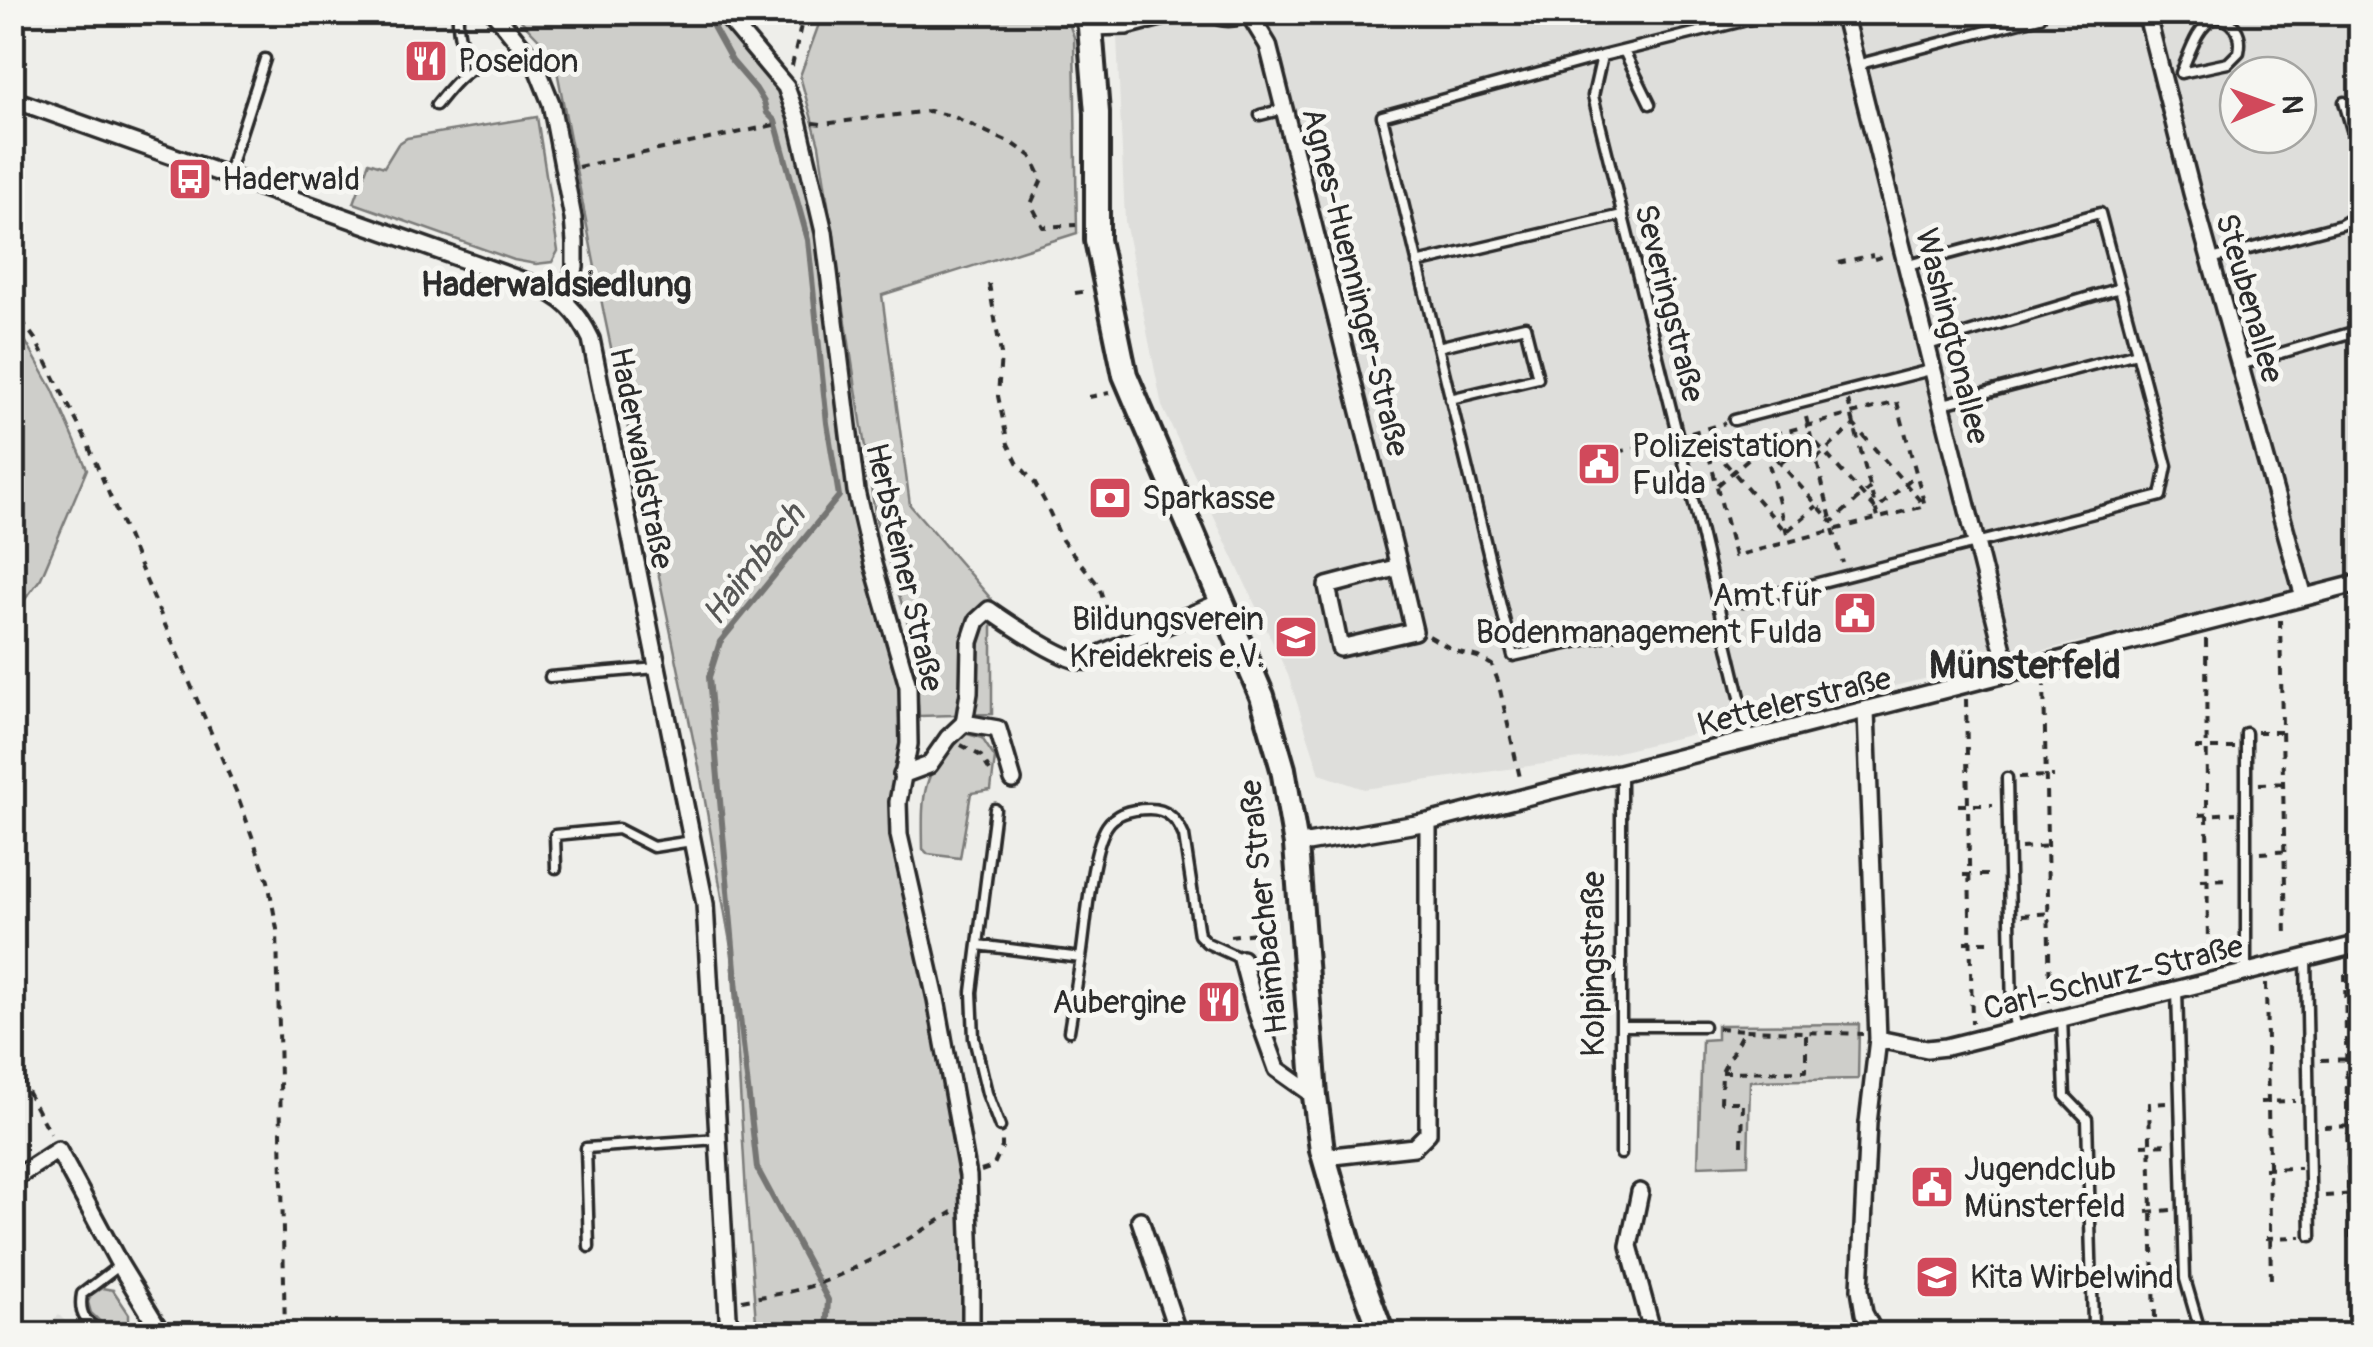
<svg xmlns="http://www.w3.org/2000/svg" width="2373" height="1347" font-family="Pangolin,sans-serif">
<rect width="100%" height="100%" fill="#eeeeea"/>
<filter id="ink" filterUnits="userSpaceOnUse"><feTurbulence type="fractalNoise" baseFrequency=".01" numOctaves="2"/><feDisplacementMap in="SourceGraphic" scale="20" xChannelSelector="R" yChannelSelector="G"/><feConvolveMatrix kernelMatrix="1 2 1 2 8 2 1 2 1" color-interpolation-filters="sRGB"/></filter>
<g filter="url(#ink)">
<path fill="#dededb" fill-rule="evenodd" d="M1116,13H2360V575L1601,756L1364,789L1320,774L1288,675L1162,406L1125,222ZM2238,75H2298V135H2238Z
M59,1315L78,1334H37Z
M2183,1324L2188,1334H2099L2120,1327Z"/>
<path fill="#cececa" stroke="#7c7c7a" stroke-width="2.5" d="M514,13H716L784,99L825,236L848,433L908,702L907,834L959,1149L972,1334H757L746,1194L732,953L699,767L604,314L554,55Z
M823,13H1065L1074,37L1077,233L882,295L910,505L992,600V714L919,716L913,640L876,520L819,145L800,76Z
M537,117L558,251L552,262L536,264L514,260L354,203L369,162L384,167L398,144L407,138Z
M13,319L53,390L87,469L41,578L13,615Z
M960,732L982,738L995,758L991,790L971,793L960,858L928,854L923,849C922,792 921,777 960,732Z
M1859,1024L1858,1079L1750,1081L1748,1164L1698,1166L1702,1040L1717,1039V1025Z
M102,1288L113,1290L129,1314V1327L122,1331H110L91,1313L88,1302L91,1295Z"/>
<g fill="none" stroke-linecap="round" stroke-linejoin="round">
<path stroke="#757573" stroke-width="6" d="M705,12L732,61L756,89L764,102L767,113L775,121L808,240L827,423L839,496L720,642L709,677L737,991L757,1168L828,1300L826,1334"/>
<defs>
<path id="lane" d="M458,12C457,35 461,49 476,66
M2215,18C2234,18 2243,34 2239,52L2228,63L2181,73C2190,53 2196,27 2215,18Z
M1624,51L1650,104
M1602,56L1382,116L1513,656L1639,628
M1856,65L2040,17
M2344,102L2360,158
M436,105C447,92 461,72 479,66C495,60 512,58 528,52
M1260,115L1284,109
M227,176L265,59
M2211,259L2341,225L2353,218L2360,209
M1417,263L1622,215
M1928,345L2120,288
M1438,347L1525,326L1538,378L1450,399
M2240,365L2360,330
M1943,404L2137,353
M1734,420L1934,369
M1743,602L2161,496L2167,466L2100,213L1908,265
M550,677L657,668
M2246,733V971
M1750,739L1678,437L1593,96L1602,56L1779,12
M1621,773V1154
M2007,778L2012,1012L2016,1029
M995,809L972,992L974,1038L987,1093L1000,1127
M556,868L555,835L618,829L653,847L692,841
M978,945L1081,958C1086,926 1091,850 1107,826C1116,812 1134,809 1149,809C1168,809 1177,820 1184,836L1199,935L1207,943L1242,959
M2306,957L2311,1236
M2177,989L2185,1279L2201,1334
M2062,1017L2065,1096L2087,1119L2093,1324L2083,1334
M1621,1026H1704
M1069,1031L1081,958
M589,1247L586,1148L718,1139
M106,1334C87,1325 78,1315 82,1294L120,1265"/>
<path id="street" d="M494,12L535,63L551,103L573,218L575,242V267L566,302
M723,12L786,87L798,121L824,232L856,491L873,564L908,686L909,744L898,802L899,835L936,999L968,1176L971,1266V1334
M1211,12C1224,21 1237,18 1250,12
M1843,12L2009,674
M2146,12L2192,193L2304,597
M1249,14L1268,45L1399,567L1414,631L1340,648L1327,586L1399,567
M1090,27L1126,26L1180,12
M12,99L535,285C564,298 577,310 591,339L705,904L729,1334
M1866,711L1878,1039L1927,1049L1946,1047L2360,944
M964,723L998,729L1013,780
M902,775L929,765L948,738L964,723L969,693L970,642L977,621L989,610C1008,623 1068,665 1088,661C1090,661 1101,654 1102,653L1223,601
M1296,845L1428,822L2360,583
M1242,959L1255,1008L1277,1069L1315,1096
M1324,1157L1414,1147L1428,1133V822
M12,1180L58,1150L120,1265L162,1334
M1640,1192L1629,1246L1653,1334
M1140,1220L1178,1334
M1875,1334L1864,1313L1860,1289L1868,1123L1878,1039"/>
<path id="secondary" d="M1086,12L1090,27L1097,113V240L1125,375L1262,696L1283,769L1296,845L1315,1096L1322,1150L1351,1250L1382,1334"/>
</defs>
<use href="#lane" stroke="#2b2b2b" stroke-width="15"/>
<use href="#street" stroke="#2b2b2b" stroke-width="22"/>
<use href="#secondary" stroke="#2b2b2b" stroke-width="30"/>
<path stroke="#2b2b2b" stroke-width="4" stroke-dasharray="8 8" stroke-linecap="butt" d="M792,66L804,12
M813,123L822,124L929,111L952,116L1015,145L1031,156L1042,179L1031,204L1043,227L1076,225
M578,167L779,124
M1874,259L1888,255
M1838,263L1873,255
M989,284L1001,354L998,396L1008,444L1018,464L1034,482L1045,502L1062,540L1099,586L1113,632
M1075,293L1089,291
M12,307L35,339L86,440L236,791L268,881L277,929L285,1334
M614,358L624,366L661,540L651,556
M1089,397L1109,393
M1848,401L1878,518
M1897,402L1925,506L1735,556L1708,452Z
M1806,417L1831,519
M1691,433L1725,423
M1765,449L1789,541
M1714,450L1786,532L1817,506
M1618,452L1667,440
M1816,459L1854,425L1923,504
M1781,463L1811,437L1876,510L1914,476
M1718,485L1764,445L1832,522L1870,488
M1833,529L1843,563
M2280,620L2286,940
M1429,636L1455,651L1478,657L1492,665L1498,681L1521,782
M2206,639L2208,961
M2044,679L2050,1002
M1966,699L1972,1023
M2257,732H2282
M961,745L981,756L993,776
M2195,748H2236
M2019,777L2054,776
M2259,784L2290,783
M1958,805H1993
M2199,815L2236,813
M2021,848L2051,846
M2260,853L2290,851
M1963,875H1995
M2200,880L2231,879
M2022,915L2052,913
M1230,936L1274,931
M1964,942H1996
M2345,974L2349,1239
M2266,983L2271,1284
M1718,1028L1744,1030
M2321,1060L2356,1059
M12,1063L50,1134
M1722,1072L1806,1071V1031
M2260,1102L2295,1101
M2324,1127L2354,1126
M1742,1145L1743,1102H1721L1722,1072L1744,1030L1863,1034
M2141,1145L2171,1144
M2264,1169L2300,1168
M981,1171L993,1167L1002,1147V1141
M2325,1196L2355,1194
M2147,1212L2172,1210
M2266,1238L2301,1237
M2148,1280L2174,1279
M742,1300C762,1296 784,1294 804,1288C851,1275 910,1238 953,1212
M2155,1318L2149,1104L2166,1103"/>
<use href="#lane" stroke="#f6f6f2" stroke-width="8"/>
<use href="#street" stroke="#f6f6f2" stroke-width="15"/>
<use href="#secondary" stroke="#f6f6f2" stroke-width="22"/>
</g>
</g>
<defs>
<symbol id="restaurant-square" viewBox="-11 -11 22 22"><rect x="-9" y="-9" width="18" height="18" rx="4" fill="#d1495b" stroke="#f6f6f2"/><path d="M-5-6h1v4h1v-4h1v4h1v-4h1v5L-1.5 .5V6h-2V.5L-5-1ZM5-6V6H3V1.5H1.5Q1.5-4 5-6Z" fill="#fff"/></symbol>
<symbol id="bus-square" viewBox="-11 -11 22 22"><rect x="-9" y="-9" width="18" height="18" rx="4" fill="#d1495b" stroke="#f6f6f2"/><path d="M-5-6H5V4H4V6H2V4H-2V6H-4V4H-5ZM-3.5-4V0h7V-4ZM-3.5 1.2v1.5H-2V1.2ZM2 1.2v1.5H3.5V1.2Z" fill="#fff"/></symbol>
<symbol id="civic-square" viewBox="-11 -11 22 22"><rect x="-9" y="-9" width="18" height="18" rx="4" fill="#d1495b" stroke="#f6f6f2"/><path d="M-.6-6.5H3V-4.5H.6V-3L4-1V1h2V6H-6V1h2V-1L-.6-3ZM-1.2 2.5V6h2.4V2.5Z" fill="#fff"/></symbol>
<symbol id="bank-square" viewBox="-11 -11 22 22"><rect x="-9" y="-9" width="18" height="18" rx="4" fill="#d1495b" stroke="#f6f6f2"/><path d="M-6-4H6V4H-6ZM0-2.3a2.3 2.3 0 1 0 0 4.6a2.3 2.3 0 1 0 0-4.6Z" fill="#fff"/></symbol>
<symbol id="school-square" viewBox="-11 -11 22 22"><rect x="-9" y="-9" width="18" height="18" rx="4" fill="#d1495b" stroke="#f6f6f2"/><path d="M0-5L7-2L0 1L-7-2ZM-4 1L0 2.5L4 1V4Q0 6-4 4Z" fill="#fff"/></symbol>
</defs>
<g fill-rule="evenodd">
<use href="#restaurant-square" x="401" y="36" width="50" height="50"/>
<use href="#bus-square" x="165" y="154" width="50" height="50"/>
<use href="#civic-square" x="1574" y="439" width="50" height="50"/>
<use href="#bank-square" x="1085" y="473" width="50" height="50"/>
<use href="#civic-square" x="1830" y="588" width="50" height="50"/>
<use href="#school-square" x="1271" y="612" width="50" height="50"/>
<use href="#restaurant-square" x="1194" y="977" width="50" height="50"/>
<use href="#civic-square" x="1907" y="1162" width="50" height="50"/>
<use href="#school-square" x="1912" y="1252" width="50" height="50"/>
</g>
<g text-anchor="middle" stroke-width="10" stroke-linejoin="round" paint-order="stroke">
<g font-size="32" fill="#2b2b2b" stroke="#f6f6f2" text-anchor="start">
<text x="458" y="72">Poseidon</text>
<text x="222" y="190">Haderwald</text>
<text x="1632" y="457">Polizeistation<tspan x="1632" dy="37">Fulda</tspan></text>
<text x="1142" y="509">Sparkasse</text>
<text x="1822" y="606" text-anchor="end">Amt für<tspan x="1822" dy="37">Bodenmanagement Fulda</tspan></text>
<text x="1264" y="630" text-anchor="end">Bildungsverein<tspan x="1264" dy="37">Kreidekreis e.V.</tspan></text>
<text x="1186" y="1013" text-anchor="end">Aubergine</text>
<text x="1964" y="1180">Jugendclub<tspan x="1964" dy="37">Münsterfeld</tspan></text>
<text x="1970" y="1288">Kita Wirbelwind</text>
</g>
<g font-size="32" fill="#2b2b2b" stroke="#f6f6f2">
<text transform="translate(1356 282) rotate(76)" y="11">Agnes-Huenninger-Straße</text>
<text transform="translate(2250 298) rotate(74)" y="11">Steubenallee</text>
<text transform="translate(1670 303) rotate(76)" y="11">Severingstraße</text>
<text transform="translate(1953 336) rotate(76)" y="11">Washingtonallee</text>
<text transform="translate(642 458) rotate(79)" y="11">Haderwaldstraße</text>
<text transform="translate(905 567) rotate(77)" y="11">Herbsteiner Straße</text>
<text transform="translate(1794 701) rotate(-14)" y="11">Kettelerstraße</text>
<text transform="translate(1263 907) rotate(-96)" y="11">Haimbacher Straße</text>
<text transform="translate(1593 964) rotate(-90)" y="11">Kolpingstraße</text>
<text transform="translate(2113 977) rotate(-14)" y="11">Carl-Schurz-Straße</text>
</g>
<g font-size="35" font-weight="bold" fill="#2b2b2b" stroke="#f6f6f2">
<text x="556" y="296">Haderwaldsiedlung</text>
</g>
<g font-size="35" font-style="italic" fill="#565655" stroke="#f6f6f2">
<text transform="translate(753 564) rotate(-52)" y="12">Haimbach</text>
</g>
<g font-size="38" font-weight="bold" fill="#2b2b2b" stroke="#f6f6f2">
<text x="2025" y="678">Münsterfeld</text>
</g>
</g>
<rect width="2373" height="1347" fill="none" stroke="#f6f6f2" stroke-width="50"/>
<rect x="25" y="25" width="2323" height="1297" fill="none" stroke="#2b2b2b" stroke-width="4" filter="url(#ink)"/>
<g transform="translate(2268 105) rotate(89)"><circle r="48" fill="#f6f6f2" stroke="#a5a5a2" stroke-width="2.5"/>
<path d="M0-8L18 38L0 25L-18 38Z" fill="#d1495b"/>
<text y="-15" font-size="28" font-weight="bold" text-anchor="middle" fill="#2b2b2b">N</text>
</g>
</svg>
